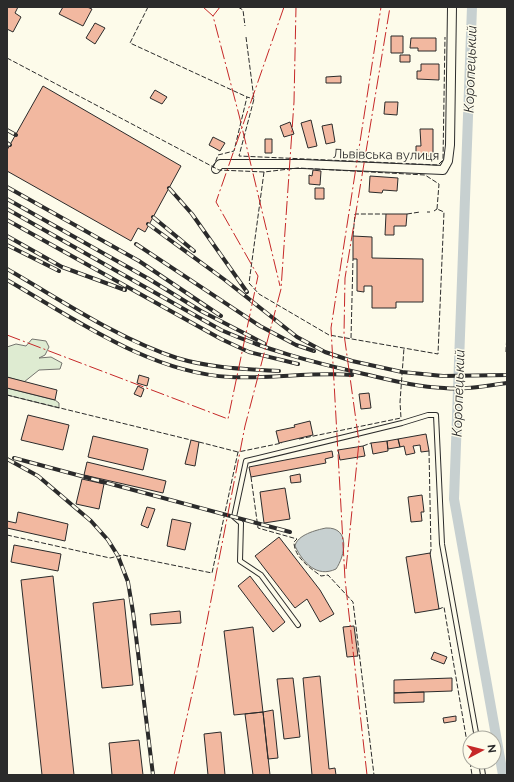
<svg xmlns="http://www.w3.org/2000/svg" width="514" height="782" font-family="Raleway,sans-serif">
<rect width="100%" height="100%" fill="#fdfbea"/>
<path fill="#deebd1" stroke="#74746e" d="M32,339L46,341L49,347L45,355L39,358L51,357L62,363L60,369L39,370L24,382L7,377V347L16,344L26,346Z
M7,388L55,400L59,403V408L7,395Z"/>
<path fill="#c7d0d0" stroke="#74746e" d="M326,528C351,527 345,556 336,569C317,578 303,563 295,546C297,535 316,530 326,528Z"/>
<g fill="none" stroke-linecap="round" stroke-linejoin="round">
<path stroke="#c7d0d0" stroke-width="10" d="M472,7L454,499L503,775"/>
</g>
<path fill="#f2b8a0" stroke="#2b2b2b" d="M7,7H18L15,13L21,17L13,32L7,29Z
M63,7H87L92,9L83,26L59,14Z
M95,23L105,28L95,44L86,38Z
M391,36H403V53H391Z
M411,38H436V51H418V48H410Z
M400,55H410V62H400Z
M421,64H439V80L417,79V71H421Z
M341,76V83H326V77Z
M43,86L181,166L145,232L138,228L131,241L7,171V150Z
M155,90L167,97L162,104L150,98Z
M385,102H398L397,115L384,114Z
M311,120L317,146L308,148L301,123Z
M290,122L294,134L284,137L280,126Z
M332,124L335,142L326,144L322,126Z
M420,129H433V156H416V146H421Z
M213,137L225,143L220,151L209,145Z
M265,139H272V153H265Z
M313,170L321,171L320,185L309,184V175L312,176Z
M370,176L398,178L397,191L383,190L382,193L369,192Z
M315,188H324V199H315Z
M386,214H407L406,226H394V235H385Z
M353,236L372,237V258L423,259V302H396V308H372V286H364V292L357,291V259H353Z
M139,375L149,378L147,386L137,383Z
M7,377L57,390L55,400L7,388Z
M138,386L144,389L141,397L134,394Z
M369,393L371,408L361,409L359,394Z
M28,415L69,425L63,450L21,440Z
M310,421L313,435L279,443L276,431L295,427L294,425Z
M426,434L429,451L421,452L420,445L413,446L415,453L406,455L404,446L400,447L398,439Z
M93,436L148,449L143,470L88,457Z
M398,439L400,447L388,449L387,441Z
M191,440L199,442L195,466L185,464Z
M387,441L388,451L373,454L371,443Z
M363,446L365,456L340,460L338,450Z
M332,451L333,457L325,459L326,463L251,477L249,467Z
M87,462L166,481L163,493L84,475Z
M300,474L301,482L291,483L290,476Z
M82,479L104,484L99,509L76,504Z
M285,488L290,519L264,523L260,492Z
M422,495L424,512H421L422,521L411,522L408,497Z
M147,507L155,509L148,528L141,525Z
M18,512L68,524L65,541L7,528V521L16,523Z
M172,519L191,523L185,550L167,546Z
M279,537L320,590L334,614L320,622L307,599L295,608L255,556Z
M14,545L61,554L58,571L11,562Z
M430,553L439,609L415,613L406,557Z
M53,576L74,775H42L21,580Z
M250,576L285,622L273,632L238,586Z
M124,599L133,685L102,688L93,603Z
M180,611L181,623L151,625L150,614Z
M354,626L358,656L347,657L343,627Z
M253,627L263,712L234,715L224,631Z
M434,652L447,657L444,664L431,659Z
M320,676L329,769L335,768L336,775H312L303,678Z
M293,678L300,737L284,739L277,679Z
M452,678V691L394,693V680Z
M424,692V702L394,703V693Z
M273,710L278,758L268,759L263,712Z
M263,712L270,775H253L245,714Z
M456,716V721L444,723L443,718Z
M221,732L225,775H208L204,734Z
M139,740L143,775H112L109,743Z"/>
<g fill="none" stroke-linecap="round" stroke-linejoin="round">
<defs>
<path id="service" d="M298,625L261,575L240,561L241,523L234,517L246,461L402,423L428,415H436L442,544L477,738
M481,762L483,775"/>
<path id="minor" d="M216,169L220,164H303L443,170L448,161L450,145L452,7"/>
</defs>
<use href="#service" stroke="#2b2b2b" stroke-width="6"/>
<use href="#minor" stroke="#2b2b2b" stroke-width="10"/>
<use href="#service" stroke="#fdfbea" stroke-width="4"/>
<use href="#minor" stroke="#fdfbea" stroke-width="8"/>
<defs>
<path id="rail" d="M7,130L16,135
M7,143L10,145
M7,187L139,261L221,316
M169,188L192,214L247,292
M7,199L149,279L201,311L265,344
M7,209L221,330C266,350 312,362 360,373C387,379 415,387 444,388C465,390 486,386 507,383
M153,217L194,251
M7,220L221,339L249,352L298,364
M148,224L225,280L297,337L325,352L352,361L402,372L443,376L507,375
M7,236L62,267L125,290
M136,244L260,326L296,345L314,351
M7,245L59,271
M7,269C61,300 118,339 177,358C210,368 245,369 279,371
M7,280C75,319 150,373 230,377C271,379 312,372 352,375
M14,458L290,532
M7,459L38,476L91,521L108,540L118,556L128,582L133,612L153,775"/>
</defs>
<use href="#rail" stroke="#2b2b2b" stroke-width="4"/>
<use href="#rail" stroke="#fdfbea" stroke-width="2.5" stroke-dasharray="8" stroke-linecap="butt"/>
<path stroke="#2b2b2b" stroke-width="1" stroke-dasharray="5 2" stroke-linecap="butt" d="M148,7L130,43L247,97
M238,7L243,10L245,26
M246,37L254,99L239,156L438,165L443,160L445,37
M7,58L219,170L264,172L298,168L425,175L439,184L437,209
M213,168L218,155L234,151L247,97L254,99
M264,172L249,283L259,294L329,335L438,354L444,212L437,209
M434,211L437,209
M427,212H430
M407,214L420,212
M353,236L355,214H386
M351,338L353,259
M506,352L507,332
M7,395L191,440
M299,439L401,418L400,402L404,348
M199,442L238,452
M363,446L371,443
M429,451L431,550L430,554
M251,477L258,528L297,539L294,542C294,557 310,568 321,576L328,575L353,602L374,775
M7,535L110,558L123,555L212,573L238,452L282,443
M439,608V609L444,607L470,760
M470,762L472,775"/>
<path stroke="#c62828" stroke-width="1" stroke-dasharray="14 3 2 3" stroke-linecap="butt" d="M203,7L213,16L239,115L280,286
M213,16L220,7
M7,335L228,419L258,276L216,202L284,7
M346,569L359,442L344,334L345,278L390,7
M174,775L198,667L245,426L281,289L294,102L296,7
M367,775L345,579L331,328L381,7"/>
</g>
<g text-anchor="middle" stroke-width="3" stroke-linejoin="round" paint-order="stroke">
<g font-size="13" fill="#2b2b2b" stroke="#fdfbea">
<text transform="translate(386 154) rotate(1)" y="5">Львівська вулиця</text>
</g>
<g font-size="14" font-style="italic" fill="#2b2b2b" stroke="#fdfbea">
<text transform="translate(470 69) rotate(-88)" y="5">Коропецький</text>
<text transform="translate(458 393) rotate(-88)" y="5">Коропецький</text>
</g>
</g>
<rect width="514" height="782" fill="none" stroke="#2b2b2b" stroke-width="16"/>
<g transform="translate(482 750) rotate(83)"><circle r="19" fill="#fdfbea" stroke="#a9a89e"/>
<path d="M0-3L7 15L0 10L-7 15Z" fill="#c62828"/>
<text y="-6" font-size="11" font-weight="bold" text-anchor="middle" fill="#2b2b2b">N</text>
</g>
</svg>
